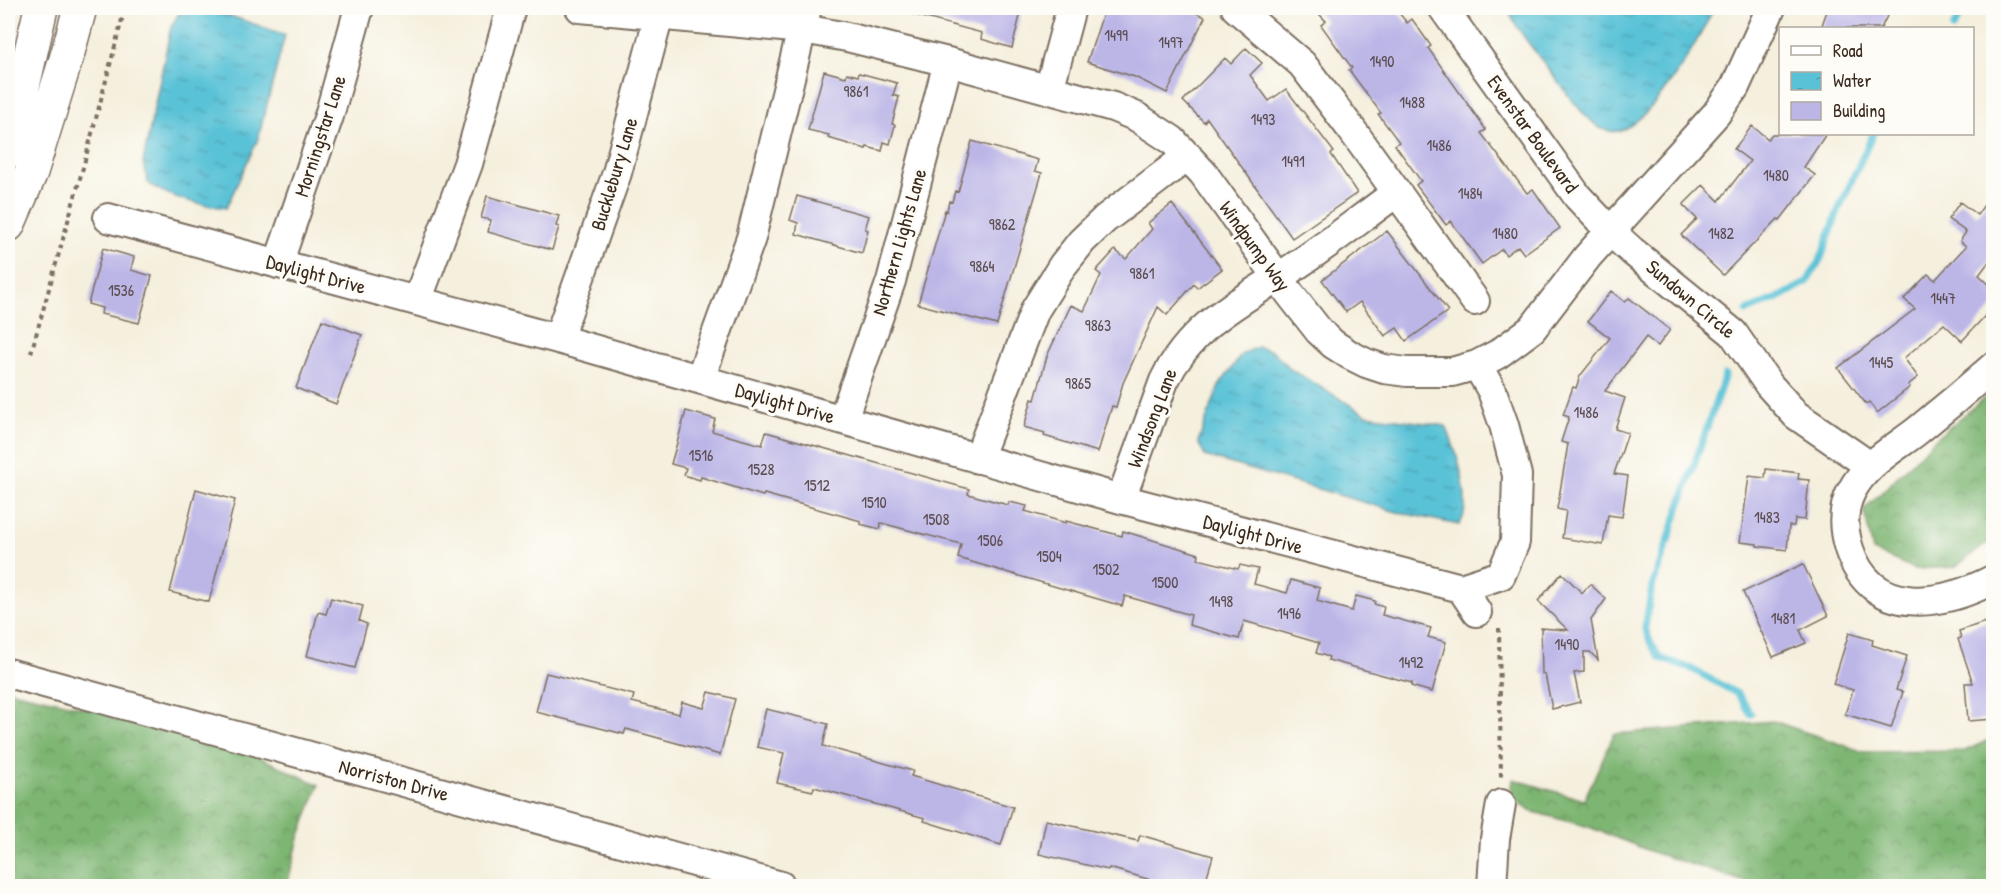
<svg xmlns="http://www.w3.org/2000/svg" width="2001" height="894" font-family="'Patrick Hand',sans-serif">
<defs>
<pattern id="forest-crowns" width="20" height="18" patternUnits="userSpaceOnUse" patternTransform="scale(1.5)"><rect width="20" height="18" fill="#7db572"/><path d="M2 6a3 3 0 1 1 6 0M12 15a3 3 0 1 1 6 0" fill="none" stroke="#68935d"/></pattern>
<pattern id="water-ripples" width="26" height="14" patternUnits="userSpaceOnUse" patternTransform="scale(1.5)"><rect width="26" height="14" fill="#5ac2d7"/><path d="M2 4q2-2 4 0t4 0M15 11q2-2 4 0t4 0" fill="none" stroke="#4c9eae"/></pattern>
</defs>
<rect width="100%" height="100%" fill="#fdfcf7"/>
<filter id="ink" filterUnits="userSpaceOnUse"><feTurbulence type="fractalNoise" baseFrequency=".0167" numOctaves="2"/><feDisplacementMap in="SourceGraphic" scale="12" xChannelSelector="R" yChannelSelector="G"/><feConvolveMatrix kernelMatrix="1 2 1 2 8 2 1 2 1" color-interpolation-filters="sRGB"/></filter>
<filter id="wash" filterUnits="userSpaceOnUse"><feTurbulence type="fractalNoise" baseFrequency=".008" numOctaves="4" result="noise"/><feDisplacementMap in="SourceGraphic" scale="24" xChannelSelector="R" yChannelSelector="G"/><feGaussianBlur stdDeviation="1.35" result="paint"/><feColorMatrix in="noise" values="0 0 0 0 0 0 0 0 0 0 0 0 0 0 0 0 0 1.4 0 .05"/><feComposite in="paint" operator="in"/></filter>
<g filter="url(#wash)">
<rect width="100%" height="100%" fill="#f5efdd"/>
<path fill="url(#forest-crowns)" stroke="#5c7048" stroke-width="1.5" d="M1993,391V539L1955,567L1915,569L1873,551L1864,510L1935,439Z
M8,690L220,739L319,785L299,838L287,886H8Z
M1773,721L1864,752L1965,751L1993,738V886H1758L1652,852L1589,827L1530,811L1511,796L1513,779L1584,800L1614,734Z"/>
<path fill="url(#water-ripples)" stroke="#4a767a" stroke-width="1.5" d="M182,8H208L285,35L258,139L226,208C199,205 171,199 148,183L143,162L171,27Z
M1508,8H1714C1701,35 1645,140 1608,131C1589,126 1565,91 1554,76C1542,60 1512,25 1508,8Z
M1258,347L1273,351L1290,369L1367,415L1446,426C1455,448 1475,505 1459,525L1397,512L1205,456L1198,442L1219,386L1242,354Z"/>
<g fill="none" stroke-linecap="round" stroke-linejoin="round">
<path stroke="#5ac2d7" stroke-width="7" d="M1953,28L1964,8
M1747,311L1782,296L1807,282L1821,258L1838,211L1873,134
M1725,375L1652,587L1645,628L1651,644L1660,658L1688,667L1738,694L1751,714"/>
</g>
<g id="blocks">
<path fill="#bcb6e7" d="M908,8H1022L1012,48L981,39L982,33L907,13Z
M1105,8H1186L1205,17L1167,93L1135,77L1087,62Z
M1313,8H1395L1407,23L1412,19L1431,46L1428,48L1486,130L1481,133L1527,193L1533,189L1560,228L1524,254L1518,246L1506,255L1502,249L1482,264L1451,221L1446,225L1416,185L1421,181L1395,145L1399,142L1378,114L1381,113L1349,70L1352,68L1321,25L1326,21Z
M1828,8H1891L1881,28H1821Z
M1246,48L1262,63L1250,75L1269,101L1286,89L1334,152L1331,154L1357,193L1292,238L1207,118L1204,122L1183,101L1225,58L1231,64Z
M824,71L846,77L847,73L858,76L859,73L897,83L893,95L899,97L892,124L895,125L890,144L884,142L882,151L867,147L866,149L828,138L829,135L808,130Z
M1752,126L1768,139L1772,134H1826L1804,167L1815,175L1780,220L1778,219L1723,275L1681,235L1697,219L1683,205L1703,185L1719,201L1750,161L1734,149Z
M972,141L1038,160L1035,171L1042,173L997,325L918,304L945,210L947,211L949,201L952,202L955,191L958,192Z
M1994,191V255L1979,275L1994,289V306L1962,341L1944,324L1904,358L1918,377L1908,385L1910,387L1877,413L1869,402L1866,404L1838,368L1915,309L1904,299L1928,274L1935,280L1966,246L1960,241L1966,232L1948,219L1960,202L1977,215Z
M487,196L559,216L556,226L559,227L552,250L488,232L491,220L481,218Z
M797,196L869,216L865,229L868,230L862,253L796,234L798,223L790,220Z
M1172,204L1222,269L1197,288L1194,284L1167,315L1158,307L1123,383L1116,407L1112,406L1098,452L1044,436L1045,433L1024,427L1032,399L1035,400L1047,356L1071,305L1084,311L1101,275L1096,271L1115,250L1126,259L1152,229L1148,223Z
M1387,231L1448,311L1406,341L1397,328L1385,336L1360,302L1346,312L1322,280Z
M103,248L134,257L131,270L152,276L139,323L101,314L102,308L88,304Z
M1611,291L1625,302L1629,298L1670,330L1658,346L1646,337L1605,391L1625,398L1615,429L1628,433L1614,474L1628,476L1622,517L1608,515L1603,545L1562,538L1566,511L1557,509L1568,444L1561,442L1569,417L1563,415L1573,387L1576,388L1580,376L1610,338L1588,321Z
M322,320L362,335L336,404L296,388Z
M686,411L715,419L712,431L736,438L762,445L766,432L969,489L968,494L1008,505L1009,502L1027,506L1025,511L1066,523V521L1122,536L1123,531L1199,554L1198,559L1238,569L1240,565L1258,569L1254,584L1287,593L1291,580L1320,588L1317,601L1352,611L1356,596L1375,601L1374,604L1384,607L1382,615L1431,628L1428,637L1446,642L1432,692L1411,686L1412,683L1328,660L1329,657L1316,653L1319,643L1244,621L1239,639L1189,625L1191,615L1125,596L1122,606L958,558L961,544L881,523L880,529L860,524L861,521L764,494L763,496L701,477L700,480L684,475L686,468L671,464Z
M1766,469L1799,473L1798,479L1809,480L1805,520L1795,519L1794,526H1789L1787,550L1757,546V544L1740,542L1749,476L1765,478Z
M196,489L235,500L209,602L170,592Z
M1803,564L1828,616L1800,630L1806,643L1773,657L1743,592Z
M1562,573L1582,593L1590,584L1606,599L1591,620L1598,660L1590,652H1584V672L1574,673L1580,702L1552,709L1545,674H1542L1541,628L1568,630L1538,601Z
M331,598L363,606L359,621L367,624L355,668L307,656L318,612L326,614Z
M1994,619V719L1968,721L1965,683H1973L1958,639L1961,638L1959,631Z
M1849,633L1873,640L1872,645L1907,656L1896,690L1903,692L1891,728L1845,714L1853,690L1833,684Z
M546,673L634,695L632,702L679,714L682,702L704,708L709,692L735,699L720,755L626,729L624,734L536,712Z
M766,709L828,724L823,746L913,771L911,776L1013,807L1001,845L924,821L925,818L814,787L813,791L777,783L784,753L757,747Z
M1046,820L1138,841L1140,835L1213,856L1204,886H1172L1109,868L1108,870L1039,854Z"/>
</g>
</g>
<g filter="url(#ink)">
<use href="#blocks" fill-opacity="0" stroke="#7c6f61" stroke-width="1.5"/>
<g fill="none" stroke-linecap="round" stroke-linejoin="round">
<defs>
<path id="minor" d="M580,8L803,29L847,37L948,62L1113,107L1137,117L1172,140L1203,173L1290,294L1319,331L1333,344L1350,355L1366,363L1384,369L1407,372H1452L1477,365L1498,354L1532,329L1588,256L1716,114L1735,87L1771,8
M1236,8L1302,64L1352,130L1475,301
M1443,8L1578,197L1611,232L1632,251L1733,333L1769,385L1796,415L1870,466
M1049,90L1071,8
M108,218L558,339L1121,499L1461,588L1501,575L1515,542L1517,475L1504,425L1492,391L1477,365
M278,264L329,116L359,8
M417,301L468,164L511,8
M558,339L617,173L661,8
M1994,366C1969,388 1943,410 1917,431C1894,449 1865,464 1851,492C1842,510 1843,530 1849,549C1872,619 1942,606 1994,579
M700,379L751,238L807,8
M843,419L891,281L948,62
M978,459L1035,310L1063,265L1082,241L1105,219L1188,156
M1121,499L1164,381C1194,320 1247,299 1300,263C1333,241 1364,216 1396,193
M1461,588L1477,612
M8,673L781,886
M1492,886L1495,839L1501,804"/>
<path id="major" d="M8,151L41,8
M8,225L31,172L67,56L80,8"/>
</defs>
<use href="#minor" stroke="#7c6f61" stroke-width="32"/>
<use href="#major" stroke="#7c6f61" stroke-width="36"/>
<path stroke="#7c6f61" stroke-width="4" stroke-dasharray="4.5 4.5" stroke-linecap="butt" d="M31,353L84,164L125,8
M1499,628L1501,780"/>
<use href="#minor" stroke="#fff" stroke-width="28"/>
<use href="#major" stroke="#fff" stroke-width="33"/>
</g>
</g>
<g text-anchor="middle" stroke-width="6" stroke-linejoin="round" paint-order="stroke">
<g font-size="16" fill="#5b4d50">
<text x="1116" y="41">1499</text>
<text x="1171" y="48">1497</text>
<text x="1382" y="67">1490</text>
<text x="856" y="97">9861</text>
<text x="1412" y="108">1488</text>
<text x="1263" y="125">1493</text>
<text x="1439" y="151">1486</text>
<text x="1293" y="167">1491</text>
<text x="1776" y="181">1480</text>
<text x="1470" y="199">1484</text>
<text x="1002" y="230">9862</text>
<text x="1505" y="239">1480</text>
<text x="1721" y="239">1482</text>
<text x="982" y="272">9864</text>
<text x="1142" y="279">9861</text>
<text x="121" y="296">1536</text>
<text x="1943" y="304">1447</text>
<text x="1098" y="331">9863</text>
<text x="1881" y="368">1445</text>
<text x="1078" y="389">9865</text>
<text x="1586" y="418">1486</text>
<text x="701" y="461">1516</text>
<text x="761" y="475">1528</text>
<text x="817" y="491">1512</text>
<text x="874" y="508">1510</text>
<text x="1767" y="523">1483</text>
<text x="936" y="525">1508</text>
<text x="990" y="546">1506</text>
<text x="1049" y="562">1504</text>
<text x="1106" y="575">1502</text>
<text x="1165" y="588">1500</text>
<text x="1221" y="607">1498</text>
<text x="1289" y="619">1496</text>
<text x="1783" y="624">1481</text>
<text x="1567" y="650">1490</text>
<text x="1411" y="668">1492</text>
</g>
<g font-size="20" fill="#3b2a1e" stroke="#fdfcf7">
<text transform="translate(1533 134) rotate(54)" y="7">Evenstar Boulevard</text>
<text transform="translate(320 136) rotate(-72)" y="7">Morningstar Lane</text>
<text transform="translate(614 174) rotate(-73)" y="7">Bucklebury Lane</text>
<text transform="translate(899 242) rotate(-74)" y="7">Northern Lights Lane</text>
<text transform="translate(1255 246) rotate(54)" y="7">Windpump Way</text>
<text transform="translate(316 274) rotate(15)" y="7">Daylight Drive</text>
<text transform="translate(1691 299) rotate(40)" y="7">Sundown Circle</text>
<text transform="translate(785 403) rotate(16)" y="7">Daylight Drive</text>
<text transform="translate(1152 418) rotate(-69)" y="7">Windsong Lane</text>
<text transform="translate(1253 534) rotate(15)" y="7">Daylight Drive</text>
<text transform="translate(394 780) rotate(15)" y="7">Norriston Drive</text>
</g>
</g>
<rect width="2001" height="894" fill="none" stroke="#fdfcf7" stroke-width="30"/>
<rect x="1779" y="27" width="195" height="108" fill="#fdfcf7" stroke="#afa8a0" stroke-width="1.5"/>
<rect x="1791" y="46" width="30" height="9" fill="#ffffff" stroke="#afa8a0" stroke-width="1.5"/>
<text x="1833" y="57" font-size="18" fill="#3b2a1e">Road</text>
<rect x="1791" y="72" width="30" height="18" fill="url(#water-ripples)" stroke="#afa8a0" stroke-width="1.5"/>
<text x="1833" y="87" font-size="18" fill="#3b2a1e">Water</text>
<rect x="1791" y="102" width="30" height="18" fill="#bcb6e7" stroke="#afa8a0" stroke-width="1.5"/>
<text x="1833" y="117" font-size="18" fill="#3b2a1e">Building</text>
</svg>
